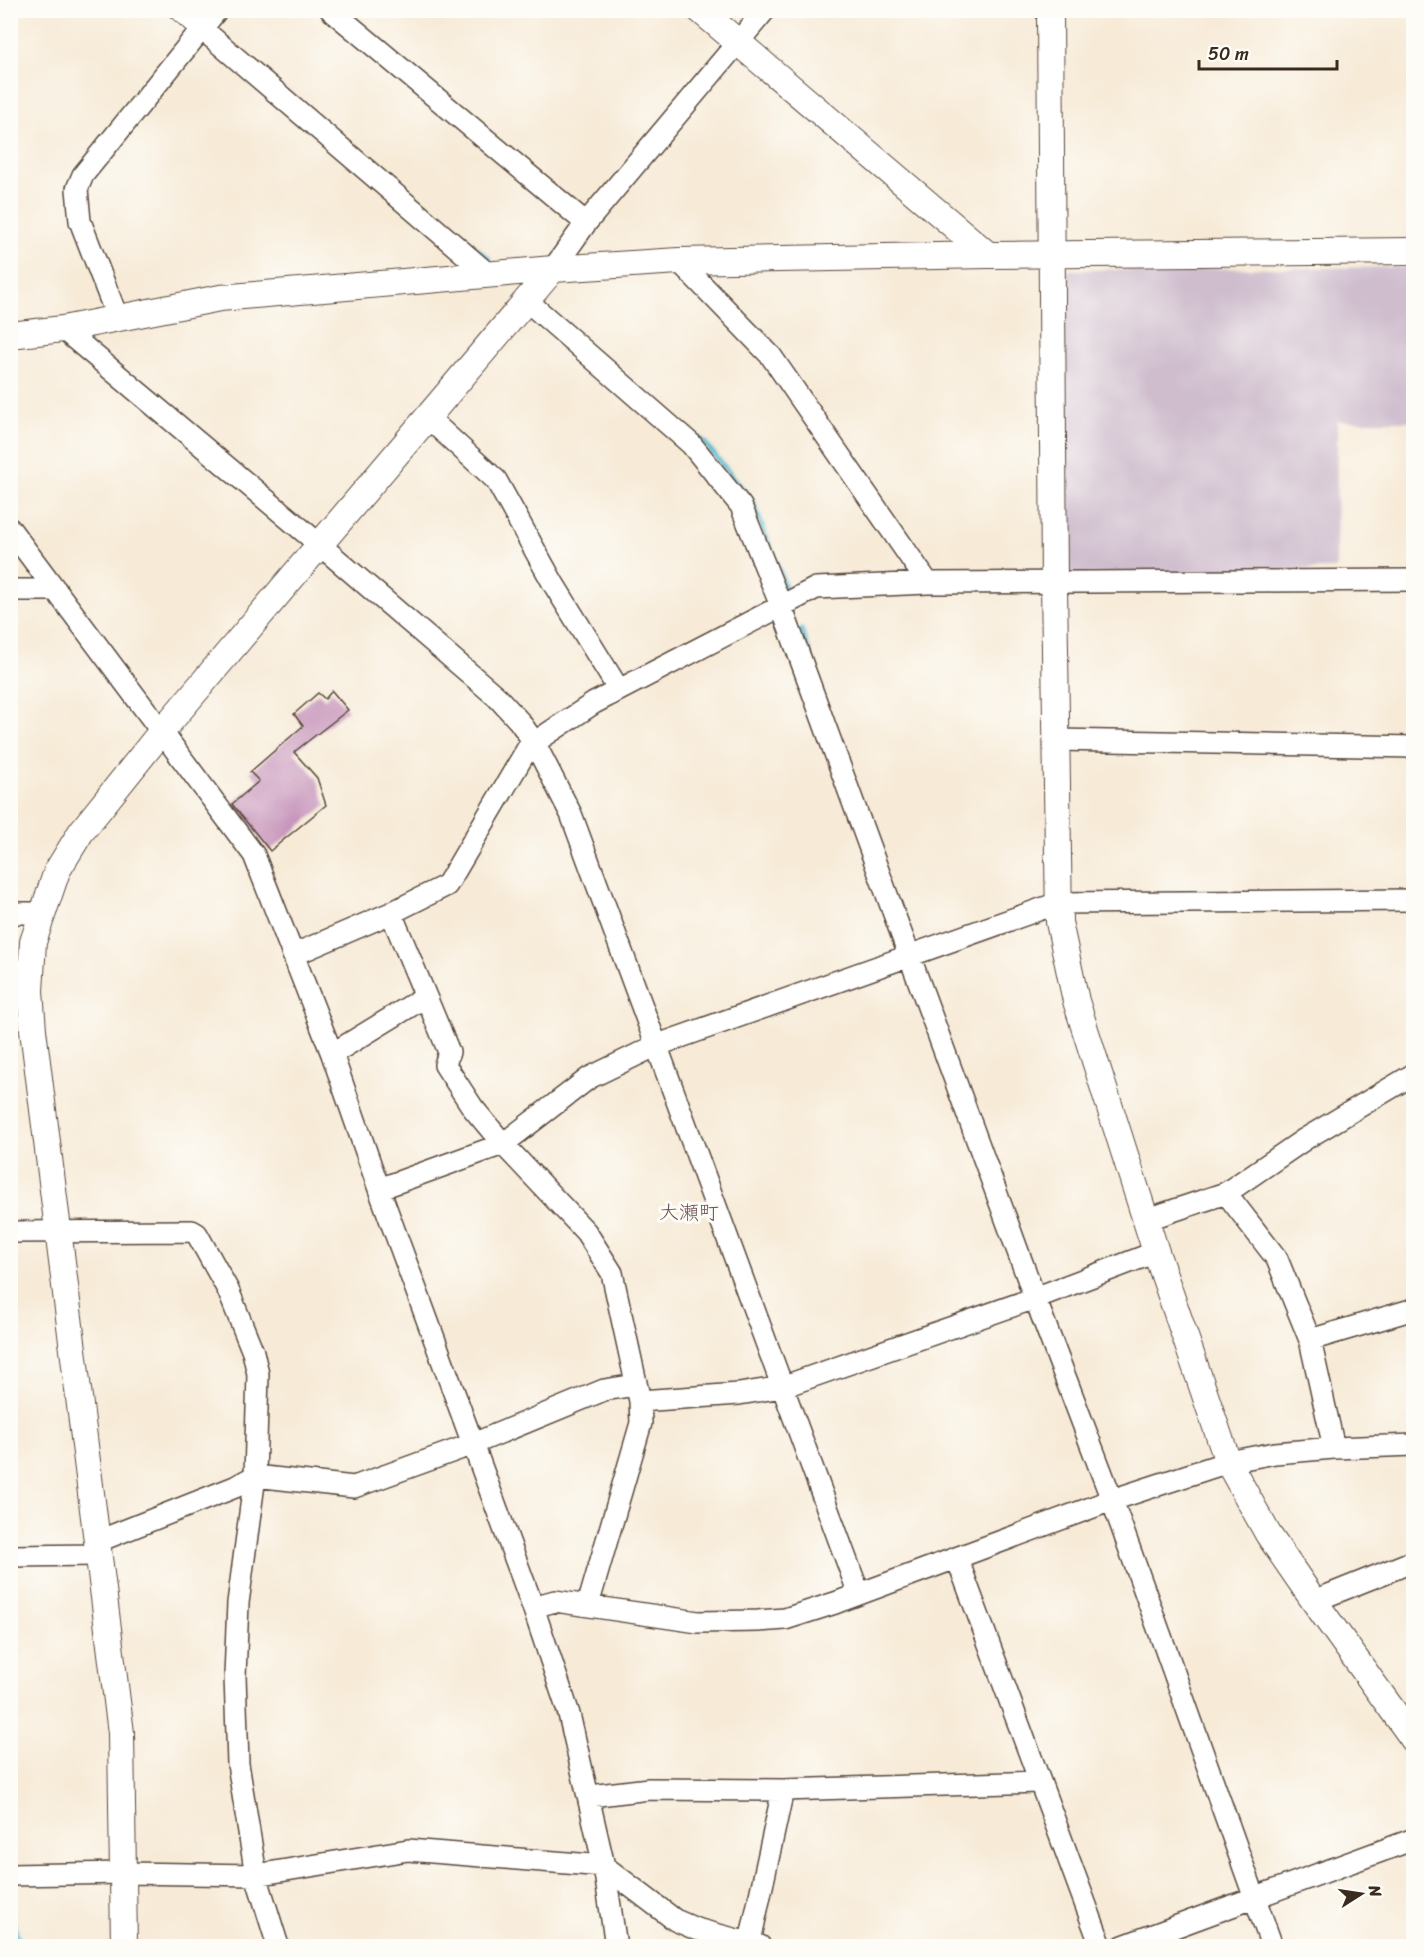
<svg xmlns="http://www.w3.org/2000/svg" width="1424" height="1957" font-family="Sriracha,'Klee One',sans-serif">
<rect width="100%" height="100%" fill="#fdfcf7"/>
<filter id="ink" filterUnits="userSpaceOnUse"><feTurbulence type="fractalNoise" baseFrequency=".0167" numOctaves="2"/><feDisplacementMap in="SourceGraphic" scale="12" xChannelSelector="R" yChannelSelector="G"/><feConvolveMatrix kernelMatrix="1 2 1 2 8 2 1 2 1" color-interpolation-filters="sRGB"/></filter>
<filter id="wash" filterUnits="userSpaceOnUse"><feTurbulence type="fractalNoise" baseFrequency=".008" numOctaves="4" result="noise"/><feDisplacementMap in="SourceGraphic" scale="24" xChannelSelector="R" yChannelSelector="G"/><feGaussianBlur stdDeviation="1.35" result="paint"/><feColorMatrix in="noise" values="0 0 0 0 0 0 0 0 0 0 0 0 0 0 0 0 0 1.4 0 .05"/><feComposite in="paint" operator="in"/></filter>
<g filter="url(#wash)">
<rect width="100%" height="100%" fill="#f7ebd8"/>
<path fill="#cfbdce" d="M1413,267V421H1337L1336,569L1070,574L1064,568L1062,279L1070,270Z"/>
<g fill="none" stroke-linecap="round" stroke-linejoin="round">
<path stroke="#58bbd6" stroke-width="5" d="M393,179L489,259
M696,436L704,442L753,502L785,587
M801,629L814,665
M10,1911L20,1946"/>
</g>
<g id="blocks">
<path fill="#c896bc" d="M332,691L348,710L294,752L317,778L326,805L270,851L232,804L259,781L250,772L303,726L294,714L318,693L325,699Z"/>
</g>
</g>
<g filter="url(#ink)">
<use href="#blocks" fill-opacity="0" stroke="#57473a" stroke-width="1.5"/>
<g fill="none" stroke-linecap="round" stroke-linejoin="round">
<defs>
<path id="minor" d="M180,10L488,274
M331,10L586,223
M679,261L771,356L928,583
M553,269L586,223L765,10
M526,300L691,444L741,506L781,606L1035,1298L1112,1500L1272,1946
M118,319L80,221L77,189L83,175L217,10
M63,329L320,545L497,697L519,721L534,742L571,814L859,1594
M427,417L496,480L553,583L619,690
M10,529L254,855L332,1054L379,1189L533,1607L569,1714L604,1866L616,1946
M10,590H56
M1057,740L1414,747
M10,913H41
M391,913L449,1052L445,1065L473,1108L503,1144L586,1232L612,1273L640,1401L641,1423L588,1605
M293,955L391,913L447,885L529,746L594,703L816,588L928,583L1414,580
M332,1054L425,997
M379,1189L503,1144L589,1078L655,1046L1058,903L1414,900
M1226,1193L1277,1259L1310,1340L1334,1448
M1145,1220L1226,1193L1305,1139L1414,1074
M10,1232L192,1231L197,1234L228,1290L253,1352L258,1374L255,1476L238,1603L235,1676L238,1764L256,1875L125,1873L10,1875
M1310,1340L1414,1309
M640,1401L739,1394L782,1387L1035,1298L1156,1252
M96,1542L235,1487L255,1476L354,1487L473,1444L604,1390L636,1385
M10,1556L98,1555
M957,1558L1101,1946
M1314,1601L1414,1561
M533,1607L555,1601L698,1622L758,1621L785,1619L835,1603L1112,1500L1228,1462L1275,1453L1334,1448L1414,1445
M590,1796L649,1789L783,1790L1038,1782
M278,1946L256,1875L408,1850L604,1866L675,1920L696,1929L760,1946
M749,1946L783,1790
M1123,1946L1414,1839"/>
<path id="tertiary" d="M700,10L988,255
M1050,10L1054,583L1059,922L1076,1001L1156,1252L1228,1462L1268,1534L1314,1601L1414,1740
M10,335L63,329L220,298L553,269L679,261L988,255L1414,251
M124,1946L121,1733L33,1030L30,991L33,942L57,871L81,832L162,731L553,269"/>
</defs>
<use href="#minor" stroke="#57473a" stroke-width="24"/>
<use href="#tertiary" stroke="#57473a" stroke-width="28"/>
<use href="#minor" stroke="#fff" stroke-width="21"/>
<use href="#tertiary" stroke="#fff" stroke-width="26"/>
</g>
</g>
<g text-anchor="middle" stroke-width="6" stroke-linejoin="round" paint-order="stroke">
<g font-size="20" fill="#6c5055" stroke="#fdfcf7">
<text x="689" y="1219">大瀬町</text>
</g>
</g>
<rect width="1424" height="1957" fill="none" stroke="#fdfcf7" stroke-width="36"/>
<g transform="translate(1361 1894) rotate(78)" stroke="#fdfcf7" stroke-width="4.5" paint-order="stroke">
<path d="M0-4.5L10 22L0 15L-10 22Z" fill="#3b2a1e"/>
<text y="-9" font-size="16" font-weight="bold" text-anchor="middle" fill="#3b2a1e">N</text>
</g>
<path d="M1199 60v9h138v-9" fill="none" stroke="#3b2a1e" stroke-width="3"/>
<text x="1208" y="60" font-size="18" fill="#3b2a1e" stroke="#fdfcf7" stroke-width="4.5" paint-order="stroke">50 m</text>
</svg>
